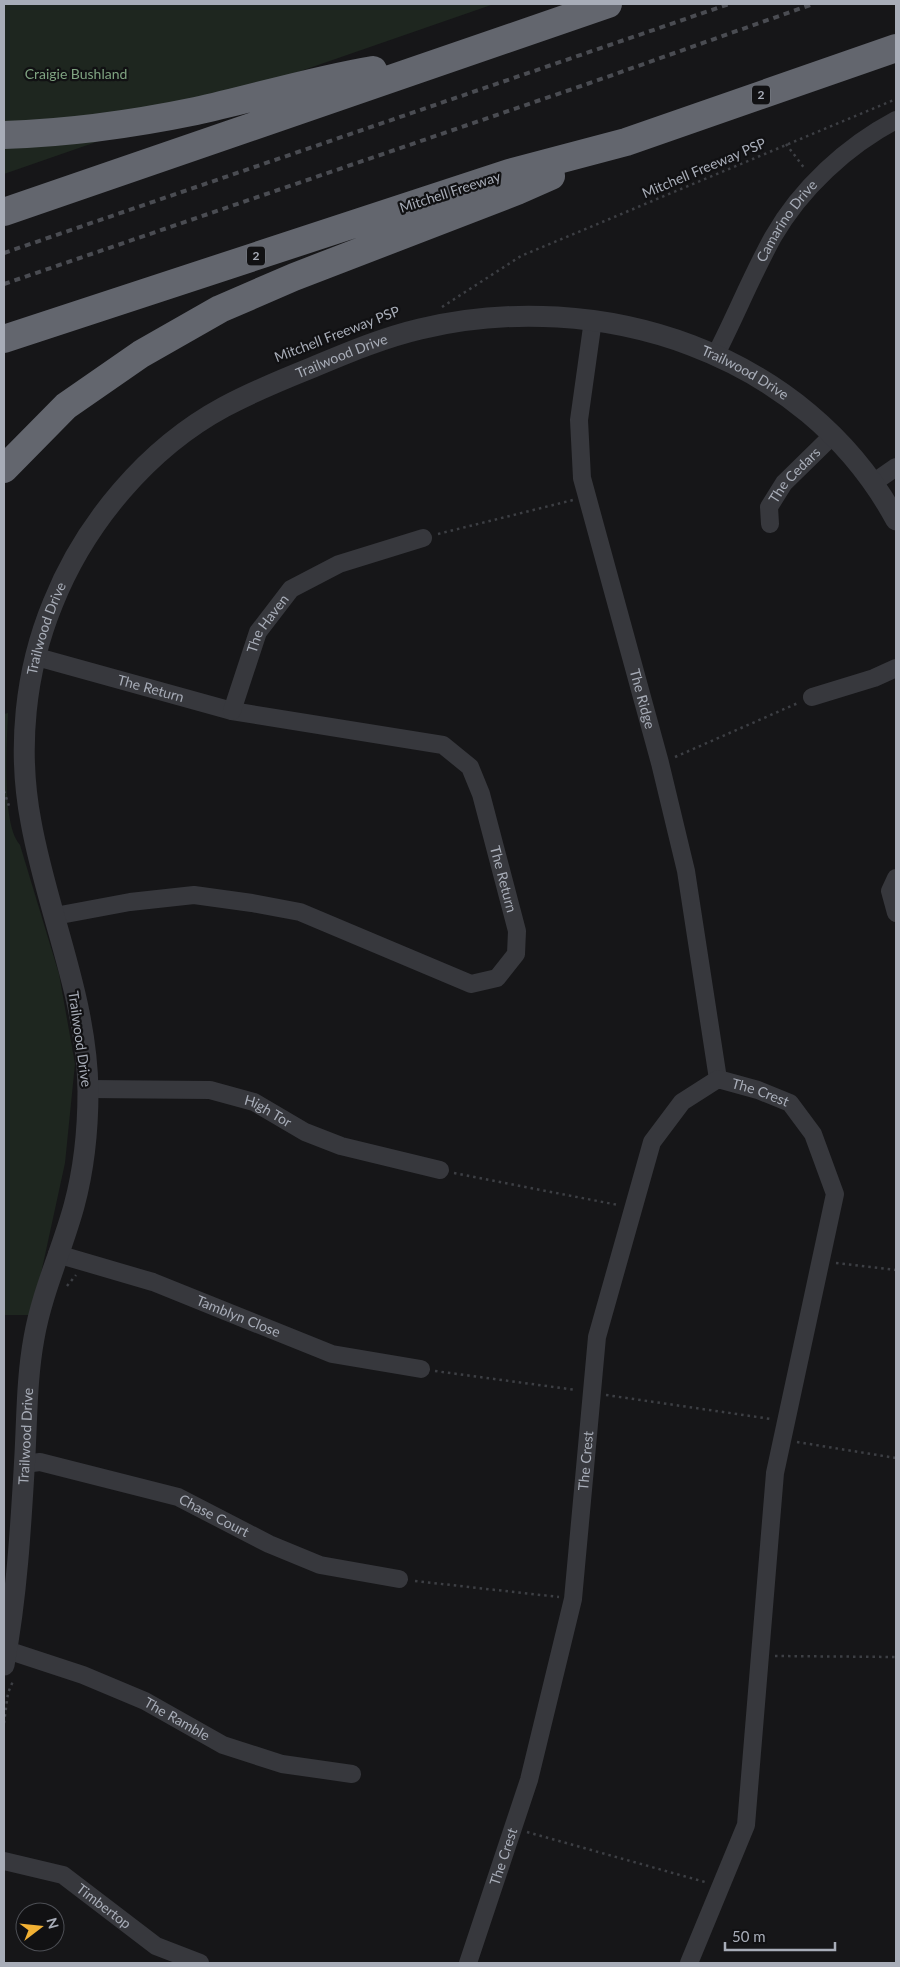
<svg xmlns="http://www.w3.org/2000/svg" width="900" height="1967" font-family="Lato,sans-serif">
<rect width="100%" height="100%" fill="#161618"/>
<path fill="#1e261f" d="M4,4H494L4,174Z
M8,713C7,743 1,824 20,845L59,974L75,1064L65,1163L32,1315H4V714Z"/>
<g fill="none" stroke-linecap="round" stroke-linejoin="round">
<path stroke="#3d3f44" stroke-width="2.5" stroke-dasharray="2.5 4" stroke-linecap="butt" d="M786,144L805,169
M442,307L521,256L896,99
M438,534L573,500
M675,757L798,703
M4,791L10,809
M454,1173L618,1205
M836,1263L896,1270
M67,1286L76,1275
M435,1371L576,1390
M606,1395L771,1419
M797,1442L896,1458
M415,1581L559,1597
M775,1656L896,1657
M4,1723L8,1693L13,1681
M527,1832L705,1882"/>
<g stroke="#37383d" stroke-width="18">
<path id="s1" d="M593,320L579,420L582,478L660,763L686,871L718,1079"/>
<path id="s2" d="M716,354C736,315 752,275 773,237C801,188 847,146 896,120"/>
<path d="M873,483L896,467"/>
<path id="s3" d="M770,524L769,507L784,483L833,435"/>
<path id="s4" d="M37,657L232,711L443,745L470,767L481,794L517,931L516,954L497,978L471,984L300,912L252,903L194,895L130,902L55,916"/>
<path d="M812,697L874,678L896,668"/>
<path id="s5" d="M232,711L258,632L291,589L339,564L423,538"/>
<path d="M896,878L890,891L896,913"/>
<path id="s6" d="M88,1089L210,1090L254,1102L305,1132L341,1146L440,1170"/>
<path id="s7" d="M57,1254L153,1282L332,1354L421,1369"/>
<path id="s8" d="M24,1464L40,1462L178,1497L269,1544L320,1565L399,1579"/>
<path id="s9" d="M7,1650L83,1675L145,1701L223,1745L282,1764L352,1774"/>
<path id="s10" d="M4,1861L63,1875L156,1946L200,1963"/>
<path id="s11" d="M468,1963L529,1780L573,1599L597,1337L652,1142L682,1102L718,1079L758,1090L790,1103L813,1134L835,1194L775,1473L746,1825L689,1963"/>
</g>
<path stroke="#37383d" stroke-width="21" id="s12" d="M4,1665C17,1596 21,1524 25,1454C27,1415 27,1376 34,1338C42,1292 62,1250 74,1206C84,1169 88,1129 88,1091C87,997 47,912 31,822C17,749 25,671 53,603C85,523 148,448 224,407C252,392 281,380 311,368C347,353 382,338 420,329C600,286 805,352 896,520"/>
<path stroke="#63666e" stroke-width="28" d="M4,135C68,133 133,124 196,111C255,98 313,80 373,70
M4,212L608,4
M4,339L509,173L626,142L896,48
M4,469L66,406L141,354L220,309L294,277L517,191L551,176"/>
<path stroke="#4a4c52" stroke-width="4" stroke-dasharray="6 5" stroke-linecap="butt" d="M4,253L729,4
M4,284L587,84L813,4"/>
</g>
<g text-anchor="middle" stroke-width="4.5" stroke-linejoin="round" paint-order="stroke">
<g fill="#111113" stroke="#7b7e86" stroke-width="1">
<rect x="752" y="85.5" width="18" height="19" rx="4"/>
<rect x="247" y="246.5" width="18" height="19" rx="4"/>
</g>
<g font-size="12" font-weight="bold" fill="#a8adb8">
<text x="761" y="99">2</text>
<text x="256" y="260">2</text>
</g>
<g font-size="14" fill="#7fa381" stroke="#111113">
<text x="76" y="79">Craigie Bushland</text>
</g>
<g font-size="14" fill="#a8adb8" stroke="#111113">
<text transform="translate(704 168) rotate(-23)" y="5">Mitchell Freeway PSP</text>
<text transform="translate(450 192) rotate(-18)" y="5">Mitchell Freeway</text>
<text dy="5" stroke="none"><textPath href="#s2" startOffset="151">Camarino Drive</textPath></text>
<text transform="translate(337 334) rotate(-21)" y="5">Mitchell Freeway PSP</text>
<text dy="5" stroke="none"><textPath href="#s12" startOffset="1475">Trailwood Drive</textPath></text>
<text dy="5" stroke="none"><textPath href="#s12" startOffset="1894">Trailwood Drive</textPath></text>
<text dy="5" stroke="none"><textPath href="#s3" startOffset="58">The Cedars</textPath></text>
<text dy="5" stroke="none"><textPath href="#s5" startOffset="95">The Haven</textPath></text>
<text dy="5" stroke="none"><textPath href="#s12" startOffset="1055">Trailwood Drive</textPath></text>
<text dy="5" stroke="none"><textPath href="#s4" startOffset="118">The Return</textPath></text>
<text dy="5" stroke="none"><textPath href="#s1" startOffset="388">The Ridge</textPath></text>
<text dy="5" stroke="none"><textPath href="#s4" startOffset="568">The Return</textPath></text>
<text transform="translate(80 1039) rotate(82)" y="5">Trailwood Drive</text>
<text dy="5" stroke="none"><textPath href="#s11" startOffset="982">The Crest</textPath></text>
<text dy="5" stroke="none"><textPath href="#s6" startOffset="184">High Tor</textPath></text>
<text dy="5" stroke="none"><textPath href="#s7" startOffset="192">Tamblyn Close</textPath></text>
<text dy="5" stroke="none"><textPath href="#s12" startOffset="230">Trailwood Drive</textPath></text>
<text dy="5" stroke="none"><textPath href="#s11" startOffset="518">The Crest</textPath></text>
<text dy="5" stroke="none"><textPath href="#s8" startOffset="199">Chase Court</textPath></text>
<text dy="5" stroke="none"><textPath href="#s9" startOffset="184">The Ramble</textPath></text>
<text dy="5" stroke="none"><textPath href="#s11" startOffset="112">The Crest</textPath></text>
<text dy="5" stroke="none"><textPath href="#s10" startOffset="112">Timbertop</textPath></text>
</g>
</g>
<rect width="900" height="1967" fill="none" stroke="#a8adb8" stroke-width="10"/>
<g transform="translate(40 1927) rotate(74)"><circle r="24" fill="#111113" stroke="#4d4f55"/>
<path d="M0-4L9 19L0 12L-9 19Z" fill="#f2b134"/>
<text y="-8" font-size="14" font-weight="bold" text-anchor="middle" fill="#a8adb8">N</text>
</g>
<path d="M725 1942v8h110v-8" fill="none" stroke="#a8adb8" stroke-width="2.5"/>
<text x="732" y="1942" font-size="15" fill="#a8adb8" stroke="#111113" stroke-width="4" paint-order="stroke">50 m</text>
</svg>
